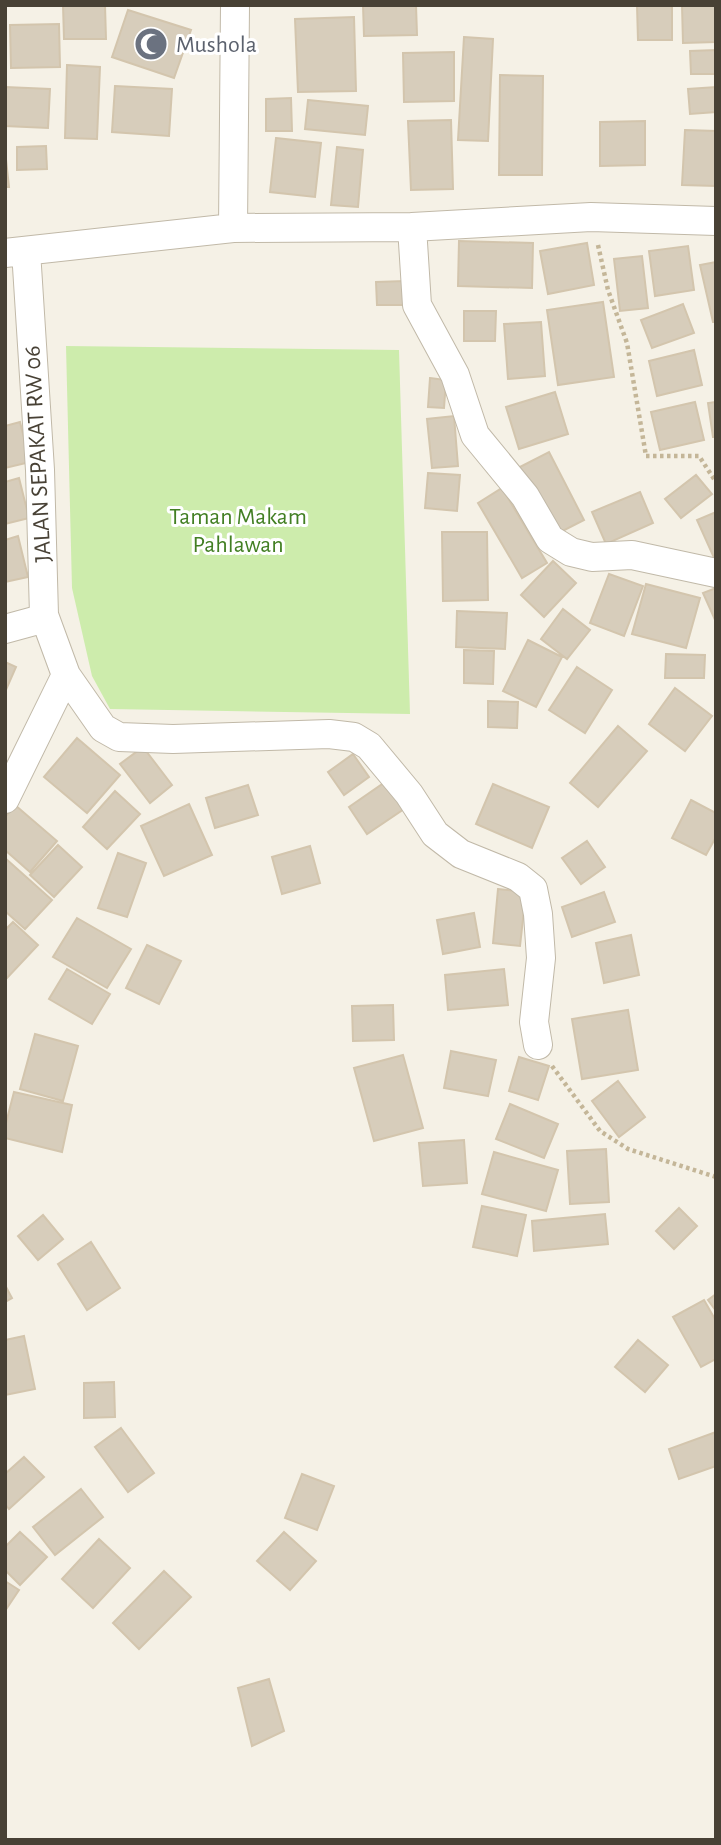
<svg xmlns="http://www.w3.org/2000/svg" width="721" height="1845" font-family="'Alegreya Sans',sans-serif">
<rect width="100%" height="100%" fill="#f5f1e6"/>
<path fill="#cdecac" d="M66,346L399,350L410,714L110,709L92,676L72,588Z"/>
<path fill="#d7cdbb" stroke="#d3c5ad" stroke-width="2" d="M63,5H105L106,39H64Z
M363,5H416L417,35L364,36Z
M637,5H672V40H638Z
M682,5H716V42L683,43Z
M128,10L191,30L174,78L112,57Z
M354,17L356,91L298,92L295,19Z
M59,24L60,67L11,68L10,25Z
M464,37L493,39L488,141L458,140Z
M716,50V74H691L690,51Z
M454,52V101L404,102L403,53Z
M67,65L100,67L97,139L65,138Z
M500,75L543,76L542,175H499Z
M115,86L172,89L169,136L112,132Z
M5,87L50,89L48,128L5,126Z
M716,87V112L690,114L688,89Z
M291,98L292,131H266V99Z
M308,100L368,106L365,135L305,129Z
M451,120L453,189L411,190L408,121Z
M645,121V165L600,166V122Z
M685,130L716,131V186L682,185Z
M276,138L321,143L315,197L270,192Z
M46,146L47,169L17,170V147Z
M337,147L363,150L358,207L331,205Z
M5,150L9,187H5Z
M459,241L533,243L532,288L458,286Z
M587,243L594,285L548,294L540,251Z
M688,246L694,290L655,296L649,251Z
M642,256L648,308L620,311L614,259Z
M716,262V322H713L700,265Z
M405,281L406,305H377L376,282Z
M603,302L614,377L558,385L547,310Z
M683,304L694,333L652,348L641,320Z
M464,311H496L495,341H464Z
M541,322L545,376L508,379L504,324Z
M694,350L702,385L657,396L649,361Z
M430,378L446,380L444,408L428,407Z
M555,392L568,434L519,449L506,407Z
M695,402L704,440L660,450L651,412Z
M716,402V437H713L708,403Z
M454,416L458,466L432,468L427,419Z
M20,422L30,462L5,468V426Z
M549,452L584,520L551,537L516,469Z
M428,473L460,475L457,511L425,508Z
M696,475L712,494L681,518L665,499Z
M19,478L29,518L5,524V482Z
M502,488L547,563L522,578L478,503Z
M640,492L653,523L606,544L592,512Z
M716,512V560H715L697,520Z
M442,532H487L488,600L443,601Z
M18,536L28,577L5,582V540Z
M553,561L576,583L544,617L521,595Z
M609,574L643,586L624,636L590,623Z
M646,584L700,598L686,648L632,634Z
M716,588V622L703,593Z
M563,609L590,630L567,659L541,639Z
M457,611L507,613L505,649L456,647Z
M528,640L562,657L536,707L503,691Z
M464,650L494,651L493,684L464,683Z
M666,654L705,655L704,678H665Z
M5,662L16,667L5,692Z
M577,667L612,690L585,733L549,710Z
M675,688L712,716L685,751L649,724Z
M488,701L518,702L517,728L488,727Z
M618,726L647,751L598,807L570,783Z
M77,738L120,775L87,813L44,777Z
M143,747L172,785L150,803L120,764Z
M353,754L369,777L344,795L328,772Z
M391,778L410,805L367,834L349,807Z
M493,784L549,807L532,848L476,824Z
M248,785L258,815L215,828L206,798Z
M115,791L140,814L107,849L83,827Z
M691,800L716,813V837L706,855L672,838Z
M189,804L212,855L164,876L141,826Z
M15,805L57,841L30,872L5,850V817Z
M587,841L605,867L581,884L562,858Z
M58,845L82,867L54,897L30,875Z
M310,846L320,883L282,894L272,857Z
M118,853L146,863L127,917L98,908Z
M5,858L52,900L25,929L5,911Z
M498,889L526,892L520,946L493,943Z
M604,892L615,922L572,937L562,907Z
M474,913L480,947L443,954L437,920Z
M77,918L131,949L107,988L53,957Z
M13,922L38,945L7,978L5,977V930Z
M631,935L639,975L604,983L596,943Z
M147,945L181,961L159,1004L126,988Z
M67,969L110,994L92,1024L49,999Z
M504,969L508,1005L448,1010L445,975Z
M393,1005L394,1040L353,1041L352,1006Z
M628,1010L638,1070L582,1079L572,1019Z
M35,1034L78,1046L63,1101L20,1089Z
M451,1051L496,1060L488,1096L444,1088Z
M403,1055L423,1128L374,1141L354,1068Z
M519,1057L549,1066L538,1100L509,1091Z
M618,1081L645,1117L619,1137L592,1101Z
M14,1092L72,1105L62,1152L5,1138V1127Z
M510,1104L558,1124L544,1158L496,1139Z
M464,1140L467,1183L423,1186L419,1143Z
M606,1149L609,1202L570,1204L567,1151Z
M494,1152L558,1170L546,1211L482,1194Z
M482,1206L526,1215L517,1256L473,1247Z
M679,1208L697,1226L674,1249L656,1231Z
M605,1214L608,1244L534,1251L532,1221Z
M43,1215L63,1239L38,1260L18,1236Z
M91,1242L120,1288L87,1310L58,1264Z
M5,1285L12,1298L5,1302Z
M716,1294V1311L708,1300Z
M704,1300L716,1321V1359L701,1367L673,1317Z
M24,1336L35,1389L5,1395V1340Z
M638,1340L668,1365L645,1392L615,1367Z
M114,1382L115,1417L84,1418V1383Z
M121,1428L154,1473L128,1492L95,1447Z
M716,1432V1466L679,1479L669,1449Z
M24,1457L44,1477L9,1509L5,1504V1474Z
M302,1474L334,1486L317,1530L285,1518Z
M81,1489L103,1517L55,1555L33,1527Z
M20,1532L47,1557L20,1585L5,1570V1547Z
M284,1532L316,1561L290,1590L257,1561Z
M99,1539L130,1568L93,1608L62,1579Z
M164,1571L191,1597L139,1649L113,1623Z
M5,1581L19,1590L5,1611Z
M269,1679L284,1731L252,1746L238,1688Z"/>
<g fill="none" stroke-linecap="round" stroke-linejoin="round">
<defs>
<path id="street" d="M412,227L417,305L455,375L475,435L525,496L550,539L571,552L592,557L632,555L716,573
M233,228L235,5
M5,253L233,228L412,227L591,217L716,221
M44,615L66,675L103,728L119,737L173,739L329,734L354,737L369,746L409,794L435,834L461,854L518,877L533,889L538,914L541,958L534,1022L538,1045
M5,629L38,620L44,615L40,470L26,251
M5,799L66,675"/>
</defs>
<use href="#street" stroke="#c1b9a8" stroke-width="30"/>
<path stroke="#c4b698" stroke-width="4.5" stroke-dasharray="3.5 3.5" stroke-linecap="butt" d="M598,245L608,290L627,343L646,456H699L716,482
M552,1066L600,1131L628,1149L716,1177"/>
<use href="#street" stroke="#fff" stroke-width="28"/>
</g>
<defs>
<symbol id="mosque-disc" viewBox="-11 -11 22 22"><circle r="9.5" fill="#6b7280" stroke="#fff"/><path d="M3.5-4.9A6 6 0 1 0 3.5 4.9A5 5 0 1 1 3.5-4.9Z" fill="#fff"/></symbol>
</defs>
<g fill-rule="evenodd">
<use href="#mosque-disc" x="132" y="25" width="38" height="38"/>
</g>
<g text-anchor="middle" stroke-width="6" stroke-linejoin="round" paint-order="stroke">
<g font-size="24" fill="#5b616d" stroke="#fff" text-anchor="start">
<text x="176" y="52">Mushola</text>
</g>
<g font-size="24" fill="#484135" stroke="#fff">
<text transform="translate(37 454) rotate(-93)" y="8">JALAN SEPAKAT RW 06</text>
</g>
<g font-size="24" fill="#427f23" stroke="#fff">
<text x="238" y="524">Taman Makam<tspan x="238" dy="28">Pahlawan</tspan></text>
</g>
</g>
<rect width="721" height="1845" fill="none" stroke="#484135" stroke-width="14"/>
</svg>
